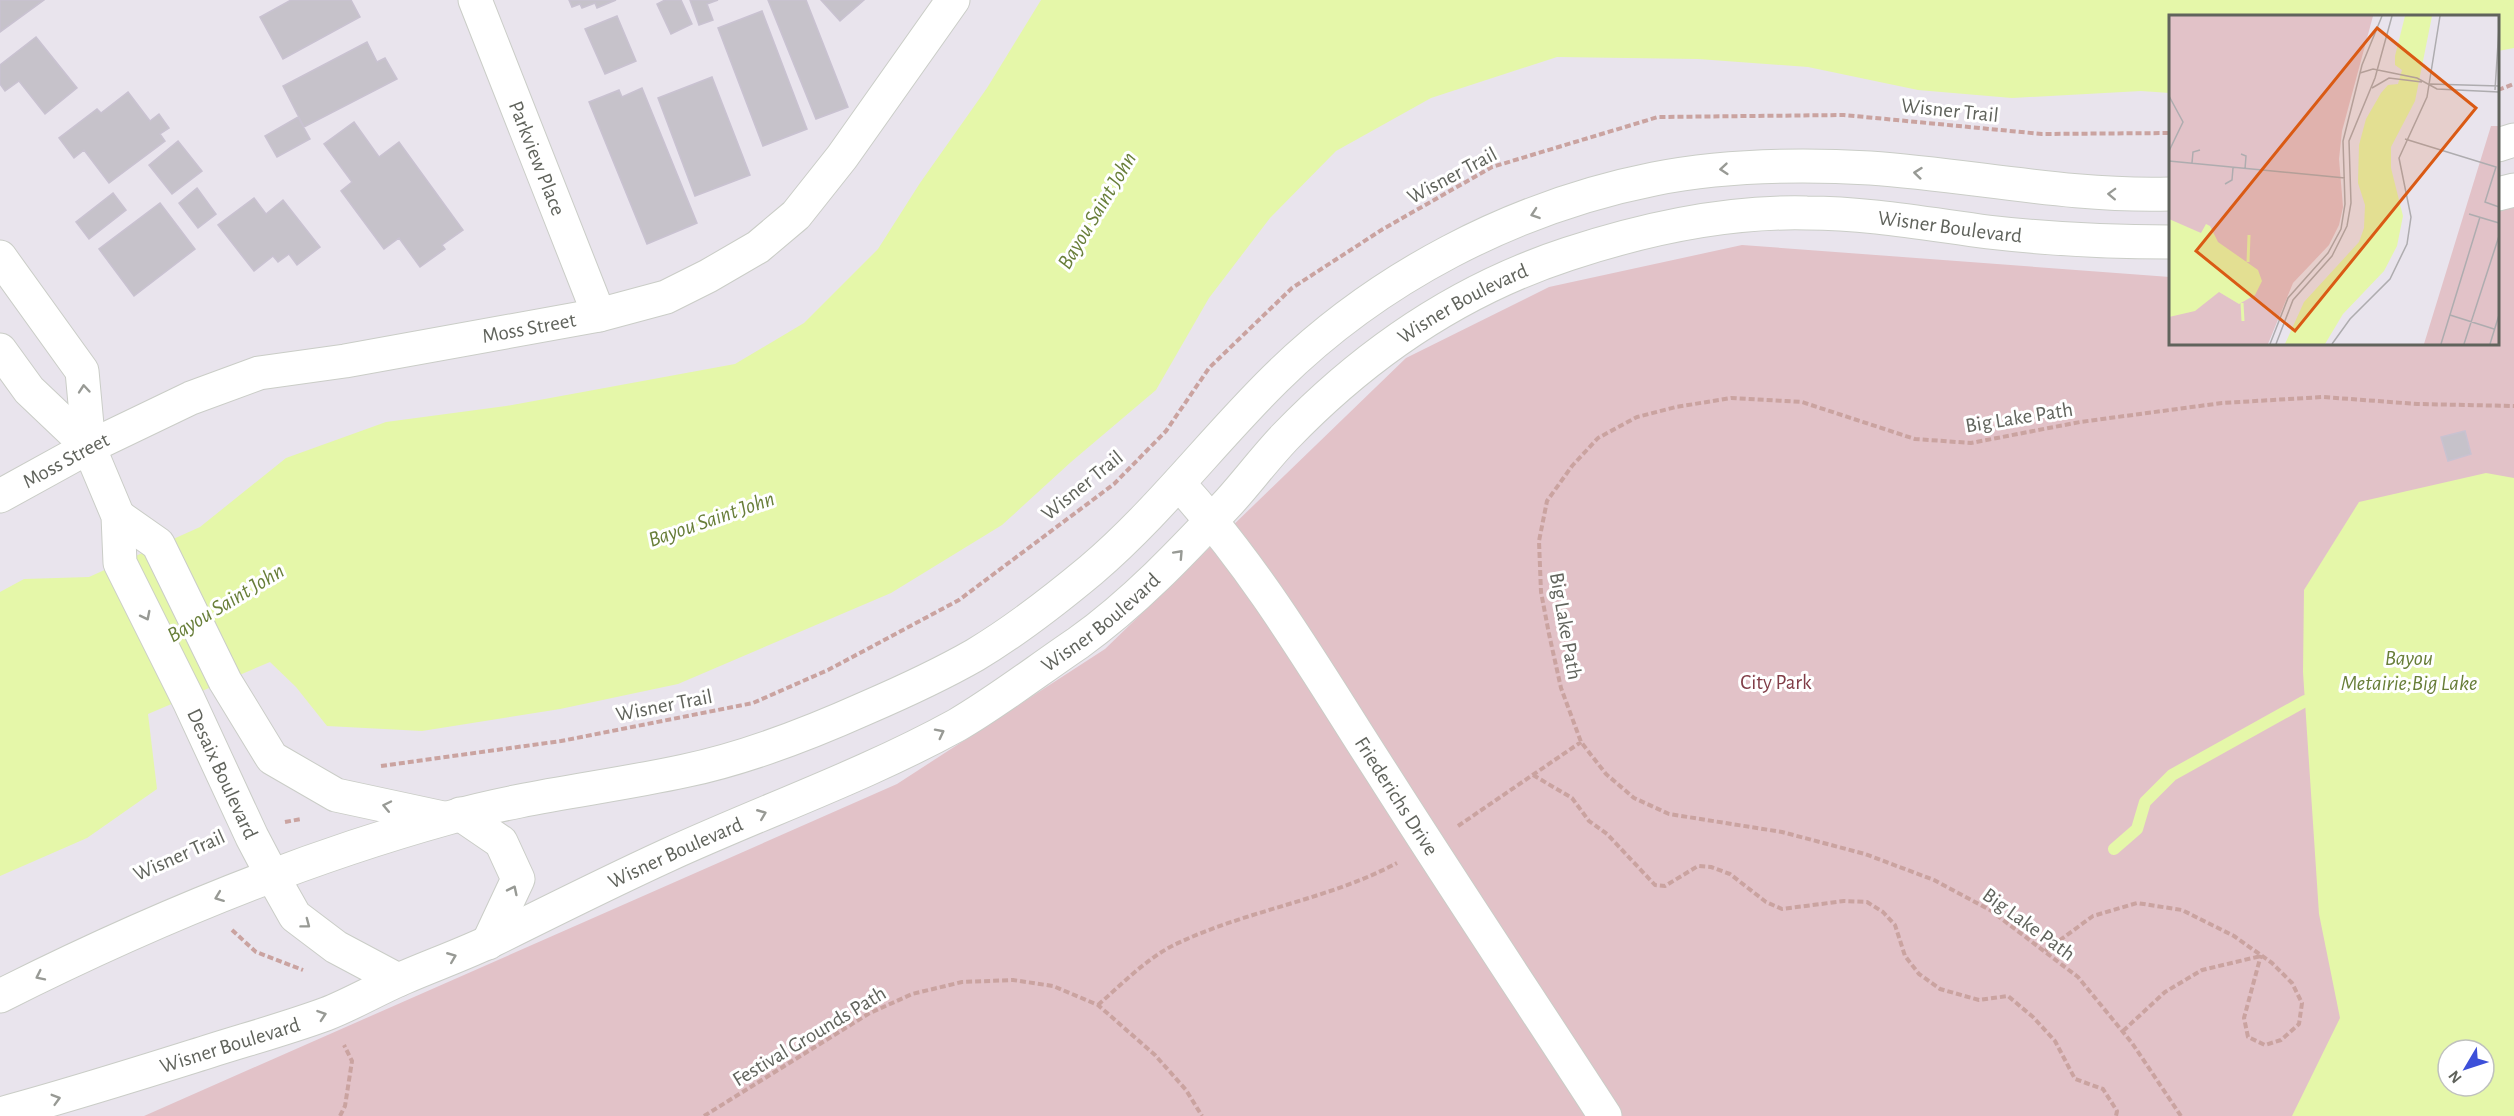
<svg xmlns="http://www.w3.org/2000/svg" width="2514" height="1116" font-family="'Alegreya Sans',sans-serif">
<rect width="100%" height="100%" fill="#e9e4ed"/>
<path fill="#e2c2c8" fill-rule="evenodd" d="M2514,206V1116H144L897,784L1105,649L1406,358L1549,287L1742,245L2170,277V344H2498V211ZM2448,1050H2484V1086H2448Z"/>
<path fill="#e5f7a9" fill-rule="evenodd" d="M1041,0H2514V48L2498,51V16H2170V93L2141,91L2012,98L1918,90L1808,67L1698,59L1557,57L1431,98L1336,151L1270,218L1209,298L1156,390L1071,462L1002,525L891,593L678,684L560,709L422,731L327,726L296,687L270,662L148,714L157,789L87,838L0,876V592L24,579L89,577L200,527L286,458L386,422L506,406L735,364L804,323L878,249L920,183L987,88Z
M2486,473L2514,478V1116H2292L2340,1018L2319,914L2303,672L2304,590L2359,502ZM2448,1050H2484V1086H2448Z"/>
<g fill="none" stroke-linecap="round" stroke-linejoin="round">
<path stroke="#e5f7a9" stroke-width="12" d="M2114,849L2137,829L2145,802L2172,775L2305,701"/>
</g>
<path fill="#c6c2ca" stroke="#c9c2d1" stroke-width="1.5" d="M0,0H44L0,32Z
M291,0H351L360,17L283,59L260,17Z
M569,0H616L597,8L595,3L582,8L580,4L572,7Z
M665,0H681L692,24L671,34L657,4Z
M690,0H718L707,4L713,20L699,25Z
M768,0H806L848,107L816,119Z
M821,0H864L840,21Z
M762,11L807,129L763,146L718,28Z
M617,16L636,61L605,74L585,29Z
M36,37L77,88L45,114L19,81L5,91L0,84V65Z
M367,42L377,62L385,58L397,79L304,127L283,86Z
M712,77L750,175L695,196L658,98Z
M642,88L697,223L647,244L589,102L619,90L622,97Z
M128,92L150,121L159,114L169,128L160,134L165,141L109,183L84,150L74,158L59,138L97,109L101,113Z
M298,117L310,139L277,157L265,136Z
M354,122L379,157L399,142L463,230L442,245L445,249L420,267L399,238L384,249L341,191L352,182L324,144Z
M178,141L202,171L172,194L149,165Z
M197,188L216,214L198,228L179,203Z
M113,193L126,210L89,239L76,222Z
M254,198L266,214L283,200L320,247L297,265L289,254L278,262L273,256L254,271L218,225Z
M160,203L195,249L134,296L99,249Z
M2465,431L2471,454L2448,461L2441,437Z"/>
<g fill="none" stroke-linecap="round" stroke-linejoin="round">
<defs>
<g id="minor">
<path id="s1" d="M475,0L599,315"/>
<path d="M2498,145L2514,140"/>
<path d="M2498,194L2514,190"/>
<path id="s2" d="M0,257L82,371L89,447L118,516L120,563L189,701L252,837L273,877L295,916L336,947L398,980"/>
<path d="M0,350L29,390L89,447"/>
<path id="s3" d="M1179,484C1259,571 1318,674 1382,773C1455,888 1531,1002 1605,1116"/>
<path id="s4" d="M0,496L89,447L191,398L259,373L345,361L599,315L666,297L708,276L758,247L796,215L842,157L953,0"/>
<path d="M118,516L158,544L225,681L272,758L336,795L443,818"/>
<path d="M460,814L501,842L518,879L488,943"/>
<path d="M0,996C143,924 293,861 448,818C525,796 606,788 684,771C747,758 808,734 866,708C903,692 940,675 975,655C1015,631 1055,600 1091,570C1159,512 1212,441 1275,379C1377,278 1513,207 1654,179C1725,165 1798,164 1870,168C1971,175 2069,197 2170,194"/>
<path id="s5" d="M0,1114C71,1095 140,1073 210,1051C248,1039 288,1028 326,1014C352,1004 377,989 403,978C433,965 464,954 493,940C551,911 609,882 668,855C764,811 864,776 957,725C998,701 1038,670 1078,643C1134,603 1182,552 1229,502C1248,481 1265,458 1285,437C1364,355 1458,290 1568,254C1644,229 1726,211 1807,213C1868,213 1927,224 1988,232C2049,239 2109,242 2170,242"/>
</g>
</defs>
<use href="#minor" stroke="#cacdc7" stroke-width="35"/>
<path stroke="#caa3a0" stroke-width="4" stroke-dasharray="6 3" stroke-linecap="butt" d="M2498,90L2514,84
M381,766L561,741L753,703L828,670L959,600L1114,484L1166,431L1209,368L1292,288L1383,229L1492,167L1658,117L1844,115L2042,134L2170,133
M1533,775L1572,798L1589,821L1607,834L1655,885L1665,886L1698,866L1711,867L1730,874L1766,902L1782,909L1844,901L1867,902L1883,912L1895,925L1905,956L1919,974L1940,989L1979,1000L2008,996L2033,1017L2055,1041L2075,1079L2103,1089L2117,1111L2116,1116
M285,822L301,819
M1458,826L1581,742
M232,930L256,952L303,970
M2045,951L2093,916L2137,903L2182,910L2234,936L2272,963L2292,983L2302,1003L2299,1024L2281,1040L2265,1045L2248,1037L2244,1018L2261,955
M1098,1005C1122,984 1146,959 1174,945C1246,910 1328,900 1397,863
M2123,1031L2165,992L2202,970L2261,956
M340,1116L345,1106L352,1061L344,1045
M704,1116L868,1014L912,994L962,982L1013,980L1053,986L1098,1005L1155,1055L1186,1090L1202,1116
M2181,1116L2132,1043L2078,977L1990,910L1934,880L1865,854L1782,832L1669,814L1634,798L1606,774L1581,742L1561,688L1549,634L1541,592L1539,541L1547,501L1572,466L1598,438L1637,417L1676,407L1731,398L1802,402L1915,439L1971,443L2080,422L2222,403L2323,397L2417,404L2514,406"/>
<use href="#minor" stroke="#fff" stroke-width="33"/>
</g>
<defs><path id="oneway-chevron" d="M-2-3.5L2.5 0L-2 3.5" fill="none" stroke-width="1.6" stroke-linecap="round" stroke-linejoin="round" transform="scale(1.5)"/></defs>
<g stroke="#989a95">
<use href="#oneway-chevron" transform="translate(1724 169) rotate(175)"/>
<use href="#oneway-chevron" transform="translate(1918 173) rotate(-174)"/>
<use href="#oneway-chevron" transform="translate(2112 194) rotate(-178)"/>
<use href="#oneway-chevron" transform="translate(1535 214) rotate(161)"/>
<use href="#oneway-chevron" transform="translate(84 389) rotate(-95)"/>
<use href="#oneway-chevron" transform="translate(1179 554) rotate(-47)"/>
<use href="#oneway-chevron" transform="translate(146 616) rotate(63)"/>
<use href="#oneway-chevron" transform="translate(940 733) rotate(-27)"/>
<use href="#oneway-chevron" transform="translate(387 806) rotate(-168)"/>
<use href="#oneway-chevron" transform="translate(762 814) rotate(-22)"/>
<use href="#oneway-chevron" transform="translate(513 890) rotate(-64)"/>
<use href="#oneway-chevron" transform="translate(219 897) rotate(159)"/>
<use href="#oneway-chevron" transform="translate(306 924) rotate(37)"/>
<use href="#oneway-chevron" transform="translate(452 957) rotate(-22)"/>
<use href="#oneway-chevron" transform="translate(40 976) rotate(154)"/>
<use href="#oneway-chevron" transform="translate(322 1015) rotate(-19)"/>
<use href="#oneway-chevron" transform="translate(56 1099) rotate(-16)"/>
</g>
<g text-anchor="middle" stroke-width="6" stroke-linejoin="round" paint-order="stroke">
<g font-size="21" fill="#60635c" stroke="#fff">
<text transform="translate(1950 110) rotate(6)" y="7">Wisner Trail</text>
<text dy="7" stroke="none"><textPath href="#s1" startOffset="170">Parkview Place</textPath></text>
<text transform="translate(1452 175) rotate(-28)" y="7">Wisner Trail</text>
<text dy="7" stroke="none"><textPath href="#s5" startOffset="2202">Wisner Boulevard</textPath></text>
<text dy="7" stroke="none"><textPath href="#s5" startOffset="1698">Wisner Boulevard</textPath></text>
<text dy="7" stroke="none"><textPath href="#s4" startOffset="561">Moss Street</textPath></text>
<text transform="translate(2019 417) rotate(-9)" y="7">Big Lake Path</text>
<text dy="7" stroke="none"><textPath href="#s4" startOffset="75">Moss Street</textPath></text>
<text transform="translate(1082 485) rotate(-39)" y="7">Wisner Trail</text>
<text dy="7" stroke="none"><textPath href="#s5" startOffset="1212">Wisner Boulevard</textPath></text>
<text transform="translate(1566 626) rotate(80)" y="7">Big Lake Path</text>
<text transform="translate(664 705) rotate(-11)" y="7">Wisner Trail</text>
<text dy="7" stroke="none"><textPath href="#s2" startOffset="573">Desaix Boulevard</textPath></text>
<text dy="7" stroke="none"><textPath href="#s3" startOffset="381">Friederichs Drive</textPath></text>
<text dy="7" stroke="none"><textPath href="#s5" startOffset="726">Wisner Boulevard</textPath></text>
<text transform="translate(179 855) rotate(-24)" y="7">Wisner Trail</text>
<text transform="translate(2029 924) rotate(36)" y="7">Big Lake Path</text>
<text transform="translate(809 1036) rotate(-31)" y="7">Festival Grounds Path</text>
<text dy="7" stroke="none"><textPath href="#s5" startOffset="240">Wisner Boulevard</textPath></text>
</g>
<g font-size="21" fill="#813d47" stroke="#fff">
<text x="1776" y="689">City Park</text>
</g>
<g font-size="22" font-style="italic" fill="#687e39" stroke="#fff">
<text transform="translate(1096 210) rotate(-59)" y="8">Bayou Saint John</text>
<text transform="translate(711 518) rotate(-19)" y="8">Bayou Saint John</text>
<text transform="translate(225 602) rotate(-31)" y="8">Bayou Saint John</text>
<text x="2409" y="665">Bayou<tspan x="2409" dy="25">Metairie;Big Lake</tspan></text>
</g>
</g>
<g transform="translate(2169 15)">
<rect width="330" height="330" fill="#e9e4ed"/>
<path d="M0,1H204L173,116L170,144L174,192L170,210L160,230L124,268L99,329H0ZM322,111H330V329H255Z" fill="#e2c2c8"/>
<path d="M236,1H263L246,86L222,132V153L234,201L228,231L215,256L174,299L156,329H116L135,287L190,227L195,213L196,190L189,168L190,130L197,104L212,78L219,70L229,69L233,55L226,50V41ZM0,204L32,218L37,209L41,211L49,227L89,255L93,266L86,280L70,289L50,277L26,296L0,302Z" fill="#e5f7a9"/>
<path fill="none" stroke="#e5f7a9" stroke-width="3" d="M79,247L80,220M73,288L74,306"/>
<path fill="none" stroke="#aeacaf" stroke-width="1.5" d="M191,58L204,54L248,63L268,74L330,77M261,69L330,71M203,73L220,63L253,67M326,75L330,13M0,81L14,107L0,136M236,124L327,152L316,187L330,192M72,139L77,141L76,154M0,146L176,163M23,148L24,137L31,135M56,169L63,165L64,153M300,199L330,208M281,300L325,314M101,329L119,283L159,238L172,214L176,189L174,126L193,50L213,1M107,329L124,285L163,241L178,211L182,188L180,126L206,63L223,1M163,329L181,304L221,264L238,229L242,202L230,143L258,82L271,1M272,329L311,202M295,329L330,221M321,329L330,300"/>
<path fill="#da5a14" fill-opacity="0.15" stroke="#da5a14" stroke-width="3" d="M208,13L307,93L126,316L27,236Z"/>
<rect width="330" height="330" fill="none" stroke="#60635c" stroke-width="3"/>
</g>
<g transform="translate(2466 1068) rotate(231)"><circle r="28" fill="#ffffff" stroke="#bfc1be" stroke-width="1.5"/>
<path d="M0-4.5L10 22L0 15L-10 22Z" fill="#3d50d9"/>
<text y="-9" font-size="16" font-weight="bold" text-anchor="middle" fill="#60635c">N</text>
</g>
</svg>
